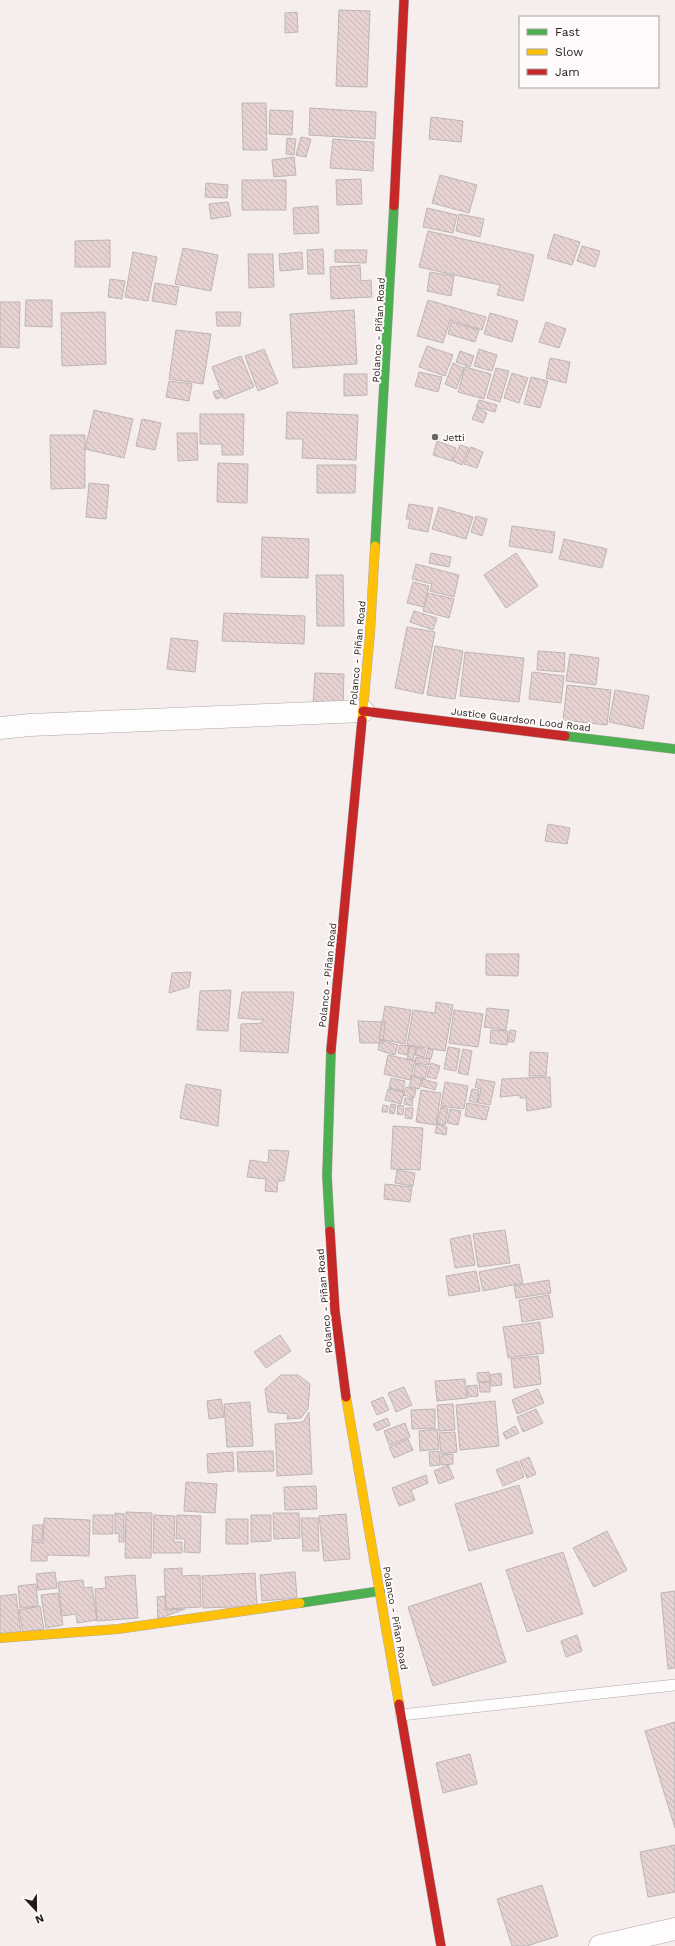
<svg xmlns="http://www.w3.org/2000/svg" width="675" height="1946" font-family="'Work Sans',sans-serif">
<defs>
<pattern id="building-back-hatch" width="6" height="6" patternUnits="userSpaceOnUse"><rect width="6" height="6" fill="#e6d2d1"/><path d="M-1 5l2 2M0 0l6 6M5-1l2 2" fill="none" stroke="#c5b4b3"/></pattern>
</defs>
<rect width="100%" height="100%" fill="#f6eeed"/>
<path fill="url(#building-back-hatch)" stroke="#bdb6b5" d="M339,10L370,11L367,87L336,86Z
M297,12L298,32L285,33V13Z
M242,103H266L267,150H243Z
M310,108L376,112L375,139L309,135Z
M270,110L293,111L292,135L269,134Z
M431,117L463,121L461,142L429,139Z
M301,137L311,139L306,157L296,155Z
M287,138L296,139L294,155L286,154Z
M333,139L374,142L373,171L330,168Z
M294,157L296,175L274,177L272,160Z
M440,175L477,185L469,213L432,203Z
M361,179L362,204L337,205L336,180Z
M242,180H286V210H242Z
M206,183L228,185L227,198L205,197Z
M228,202L231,216L211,219L209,204Z
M318,206L319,233L294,234L293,208Z
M427,208L457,215L453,233L423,227Z
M459,214L484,219L480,237L456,231Z
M428,231L534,255L523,301L497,295L500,285L419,267Z
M554,234L580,242L572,265L547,258Z
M110,240V267H75V241Z
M582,246L600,251L595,267L577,261Z
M183,248L218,255L211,291L175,284Z
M323,249L324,274H308L307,250Z
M335,250H367L366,263L335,262Z
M133,252L157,257L148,301L125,297Z
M302,252L303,269L280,271L279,254Z
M248,254H273L274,287L249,288Z
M360,265L361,281L371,280L372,297L331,299L330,267Z
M430,272L454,276L451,296L427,291Z
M110,279L125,281L122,299L108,297Z
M155,283L179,287L176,305L152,301Z
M26,300H52V327L25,326Z
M428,300L486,317L482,330L450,320L443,343L417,336Z
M0,302H20L19,348L0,347Z
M354,310L357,364L293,368L290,314Z
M105,312L106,364L62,366L61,313Z
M216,312H241L240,326H217Z
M490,313L518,321L512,342L484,334Z
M451,322L479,330L475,342L448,334Z
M546,322L566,329L559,348L539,342Z
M176,330L211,334L203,384L169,379Z
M427,346L453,355L445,376L419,367Z
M264,349L278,383L258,391L245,356Z
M479,349L497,355L492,371L474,366Z
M460,351L474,356L470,367L456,362Z
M241,356L254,387L224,399L212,367Z
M550,358L570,362L566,383L546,378Z
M453,363L464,368L456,389L445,384Z
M465,367L491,374L484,399L458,392Z
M496,368L509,371L500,402L487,398Z
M419,372L442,377L438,392L415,386Z
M512,373L528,378L519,403L504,398Z
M344,374H367V395L344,396Z
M531,377L548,381L540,408L524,404Z
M169,381L192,384L189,401L166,397Z
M219,390L222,397L216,399L213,392Z
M479,400L497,405L495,412L476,407Z
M477,408L487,413L483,423L472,419Z
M94,410L133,419L124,458L85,449Z
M287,412L358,415L356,460L302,458L303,439H286Z
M200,414H244L243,455H222V444H200Z
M142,419L161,423L155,450L136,446Z
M177,433H197L198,460L178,461Z
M50,435H85V488L51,489Z
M437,441L456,448L452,461L433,455Z
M460,445L469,448L462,465L453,461Z
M471,447L483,452L477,468L464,464Z
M218,463L248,464L247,503L217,502Z
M317,465H356L355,493H317Z
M89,483L109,485L106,519L86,517Z
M409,504L433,508L428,532L408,528L410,519H406Z
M439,507L473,517L466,539L432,529Z
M476,516L487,519L482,536L471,532Z
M512,526L555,532L552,553L509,546Z
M262,537L309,539L308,578L261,577Z
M564,539L607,549L602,568L559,559Z
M431,553L451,557L449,567L429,563Z
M516,553L538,586L506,608L484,575Z
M416,564L459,575L454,597L430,591L432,584L412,579Z
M316,575H343L344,626H317Z
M413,582L429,586L424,607L407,603Z
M428,593L454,599L449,618L423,611Z
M414,611L437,618L433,630L410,622Z
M224,613L305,616L304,644L222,641Z
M407,627L435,632L423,694L395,688Z
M171,638L198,641L195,672L167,669Z
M435,646L463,651L455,699L427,695Z
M538,651L565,653L564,672L537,670Z
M465,652L524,658L519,702L460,696Z
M570,654L599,658L596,685L566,681Z
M532,672L564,676L561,703L529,699Z
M315,673L344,674L343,705L313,703Z
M567,685L611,690L607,725L563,720Z
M615,690L649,696L643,729L609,722Z
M548,824L570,828L567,844L545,841Z
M486,954H519L518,976L486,975Z
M191,972L189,987L169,993L172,973Z
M231,990L228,1031L197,1030L200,991Z
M242,992H294L288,1053L240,1051L241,1024L262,1023L263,1020L238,1018Z
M436,1002L453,1005L445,1051L407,1045L413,1010L435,1013Z
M385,1006L411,1010L405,1044L379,1039Z
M487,1008L509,1010L506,1030L484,1027Z
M454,1010L483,1014L478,1047L449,1043Z
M358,1021L385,1022L383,1043H360Z
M491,1030L508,1031L507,1045L490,1043Z
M510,1030L516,1031L514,1042H508Z
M380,1040L398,1045L395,1055L378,1050Z
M400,1045L409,1046L407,1055L398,1053Z
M410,1046L416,1047L413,1060L407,1059Z
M417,1047L426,1050L424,1057L415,1055Z
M448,1047L460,1049L456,1071L444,1069Z
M428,1049L433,1050L431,1059L426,1058Z
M463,1049L472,1051L468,1075L458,1073Z
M530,1052L548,1053L546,1076H529Z
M388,1055L415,1061L410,1080L384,1074Z
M416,1057L430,1059L429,1065L415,1063Z
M431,1063L440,1066L436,1079L427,1077Z
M416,1064L428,1067L425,1079L413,1076Z
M412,1076L422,1079L419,1089L409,1087Z
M550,1077L551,1107L527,1111L526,1098H520V1095L500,1097L502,1079Z
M391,1078L405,1081L403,1091L389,1088Z
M423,1079L437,1083L435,1090L421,1086Z
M477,1079L495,1082L490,1105L478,1103L481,1089L475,1087Z
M445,1082L468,1086L464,1109L441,1106Z
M186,1084L221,1090L218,1126L180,1118Z
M406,1087L416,1090L414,1098L403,1095Z
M388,1089L404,1092L401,1104L385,1100Z
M472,1089L479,1090L477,1103L469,1101Z
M421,1090L441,1093L436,1125L416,1122Z
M405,1098L413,1099L412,1106L404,1104Z
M467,1103L489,1107L486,1120L465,1116Z
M391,1104L396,1105L394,1114L389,1113Z
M383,1105L388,1106L387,1112H382Z
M398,1105L404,1106L403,1115L397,1114Z
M441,1107L448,1109L445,1125L437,1123Z
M406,1108H413L412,1119L405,1118Z
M450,1109L461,1111L458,1125L447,1123Z
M437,1124L447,1127L446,1135L435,1133Z
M393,1126L423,1128L420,1170L391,1169Z
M269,1150L289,1151L284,1181H278L277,1192L265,1191L266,1179L247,1177L250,1160L268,1163Z
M397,1170L415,1173L413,1186L395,1183Z
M385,1184L412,1187L410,1202L384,1199Z
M505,1230L510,1263L478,1267L473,1234Z
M470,1235L475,1265L455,1268L450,1239Z
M519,1264L523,1283L483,1291L479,1272Z
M476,1271L480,1291L449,1296L446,1276Z
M549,1280L551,1293L516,1298L514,1286Z
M549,1295L553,1317L522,1322L519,1300Z
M540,1322L544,1353L508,1358L503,1327Z
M280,1335L291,1351L266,1368L254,1352Z
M538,1356L541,1384L514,1388L511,1359Z
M489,1372L490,1381L478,1382L477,1373Z
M501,1373L502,1385L491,1386L490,1375Z
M281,1375H298L310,1384L308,1409L301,1418L287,1419L288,1414L268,1412L265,1389Z
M465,1379L467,1398L437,1401L435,1381Z
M490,1382V1392H480L479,1383Z
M477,1385L478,1396L468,1397L467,1386Z
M404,1387L412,1405L396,1412L388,1393Z
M538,1389L544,1403L517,1414L512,1400Z
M383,1397L389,1410L377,1415L371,1402Z
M221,1399L224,1417L209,1419L207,1401Z
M495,1401L499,1446L460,1450L456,1405Z
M250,1402L253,1446L227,1447L224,1404Z
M453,1404L455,1430L439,1431L437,1405Z
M435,1409V1428L412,1429L411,1410Z
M536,1409L543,1423L523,1432L517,1417Z
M309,1412L312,1474L277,1476L275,1424L303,1422Z
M387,1418L390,1425L377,1431L373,1424Z
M405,1423L410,1437L389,1445L384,1431Z
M515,1426L519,1433L506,1439L503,1433Z
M437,1429L439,1449L420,1451L419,1431Z
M455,1432L457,1452L441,1454L439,1433Z
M408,1439L413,1450L394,1458L389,1447Z
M273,1451L274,1471L238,1472L237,1452Z
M439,1451L440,1465L430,1466L429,1452Z
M233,1452L234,1471L208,1473L207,1454Z
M453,1454V1464L441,1465V1455Z
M529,1457L536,1474L527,1478L520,1461Z
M518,1461L524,1477L503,1486L496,1470Z
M448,1465L454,1478L439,1484L434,1471Z
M426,1475L428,1483L411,1490L415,1500L399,1506L392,1488Z
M186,1482L217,1484L215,1513L184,1511Z
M519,1485L533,1533L469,1551L455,1504Z
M316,1486L317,1509L285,1510L284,1487Z
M126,1512L152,1513L151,1558H125Z
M115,1513L124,1514V1542H119V1533L115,1534Z
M273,1513H299L300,1538L274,1539Z
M346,1514L350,1559L324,1561L319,1516Z
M93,1515H113V1534H93Z
M154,1515L175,1516L174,1542H182V1553H153Z
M177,1515L201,1516L200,1553L184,1552L185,1539H176Z
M251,1515H271V1541L251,1542Z
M44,1518L90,1520L89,1556L47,1555V1561H31L32,1542L43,1543Z
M301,1518H318L319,1551H303Z
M226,1519H248V1544H226Z
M33,1525H43L42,1541H32Z
M607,1531L627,1570L594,1587L573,1548Z
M563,1552L583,1614L527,1632L506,1570Z
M182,1568V1576L200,1575L201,1607L166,1609L164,1569Z
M55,1572L57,1588L38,1590L36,1574Z
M295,1572L297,1598L262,1601L260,1575Z
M255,1573L257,1606L203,1608L202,1576Z
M135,1575L138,1618L97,1621L95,1589L106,1588L105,1577Z
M83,1580L84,1588L92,1587L97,1620L77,1623L76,1614L62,1616L58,1582Z
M481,1583L506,1662L433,1686L408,1607Z
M36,1584L38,1606L20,1608L18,1586Z
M675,1591V1668L668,1669L661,1593Z
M58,1593L63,1625L46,1628L41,1595Z
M16,1594L21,1633L0,1635V1596Z
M165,1596L166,1610L185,1609L158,1619L157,1597Z
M40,1606L44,1629L23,1632L19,1610Z
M577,1635L582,1651L566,1657L561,1641Z
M675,1722V1828L645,1731Z
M470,1754L477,1784L443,1793L436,1763Z
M675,1845V1892L648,1897L640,1852Z
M542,1885L558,1936L527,1946H512L497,1899Z"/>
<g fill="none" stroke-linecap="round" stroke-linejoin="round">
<defs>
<path id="lane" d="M401,1715L675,1685"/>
<path id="street" d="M0,728L30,725L363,711
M600,1946L675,1929"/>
<path id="fast" d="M375,546L394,206
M565,736L675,749
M330,1231L327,1176L331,1050
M300,1603L380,1591"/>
<path id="slow" d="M362,720L370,633L375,546
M346,1397L399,1704
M0,1638L118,1629L300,1603"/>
<path id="jam" d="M394,206L404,0
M363,711L565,736
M331,1050L362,720
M330,1231L335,1311L346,1397
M399,1704L441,1946"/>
</defs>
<use href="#lane" stroke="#aea8a8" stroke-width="12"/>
<use href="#street" stroke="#aea8a8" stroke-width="23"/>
<use href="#fast" stroke="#aea8a8" stroke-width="10"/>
<use href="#slow" stroke="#aea8a8" stroke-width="10"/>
<use href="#jam" stroke="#aea8a8" stroke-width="10"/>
<use href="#lane" stroke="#fefcfc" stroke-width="11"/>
<use href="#street" stroke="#fefcfc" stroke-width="22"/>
<use href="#fast" stroke="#4caf50" stroke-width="9"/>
<use href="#slow" stroke="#ffc107" stroke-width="9"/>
<use href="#jam" stroke="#c62828" stroke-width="9"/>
</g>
<circle fill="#6c6564" stroke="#fefbfa" stroke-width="1.5" cx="435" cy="437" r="4"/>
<g text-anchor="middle" stroke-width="4" stroke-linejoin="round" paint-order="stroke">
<g font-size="10" fill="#211b1b" stroke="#fefbfa">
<text transform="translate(378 330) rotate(-87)" y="4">Polanco - Piñan Road</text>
<text transform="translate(357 653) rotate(-85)" y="4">Polanco - Piñan Road</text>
<text transform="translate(521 719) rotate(7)" y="4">Justice Guardson Lood Road</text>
<text transform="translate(327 975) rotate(-84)" y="4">Polanco - Piñan Road</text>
<text transform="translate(324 1301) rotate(-95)" y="4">Polanco - Piñan Road</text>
<text transform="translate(396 1618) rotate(80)" y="4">Polanco - Piñan Road</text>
</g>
<g font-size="10" fill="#211b1b" stroke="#fefbfa" text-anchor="start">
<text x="443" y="441">Jetti</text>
</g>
</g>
<rect x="519" y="16" width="140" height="72" fill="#fefbfa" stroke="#a6a1a1"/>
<rect x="527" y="29" width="20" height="6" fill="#4caf50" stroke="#a6a1a1"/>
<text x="555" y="36" font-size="12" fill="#211b1b">Fast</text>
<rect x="527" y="49" width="20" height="6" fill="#ffc107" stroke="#a6a1a1"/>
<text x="555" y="56" font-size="12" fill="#211b1b">Slow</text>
<rect x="527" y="69" width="20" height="6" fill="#c62828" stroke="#a6a1a1"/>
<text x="555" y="76" font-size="12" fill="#211b1b">Jam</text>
<g transform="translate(36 1910) rotate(158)" stroke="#fefbfa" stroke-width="3" paint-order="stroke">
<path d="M0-3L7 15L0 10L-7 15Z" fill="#211b1b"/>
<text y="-6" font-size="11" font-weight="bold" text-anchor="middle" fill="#211b1b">N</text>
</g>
</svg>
